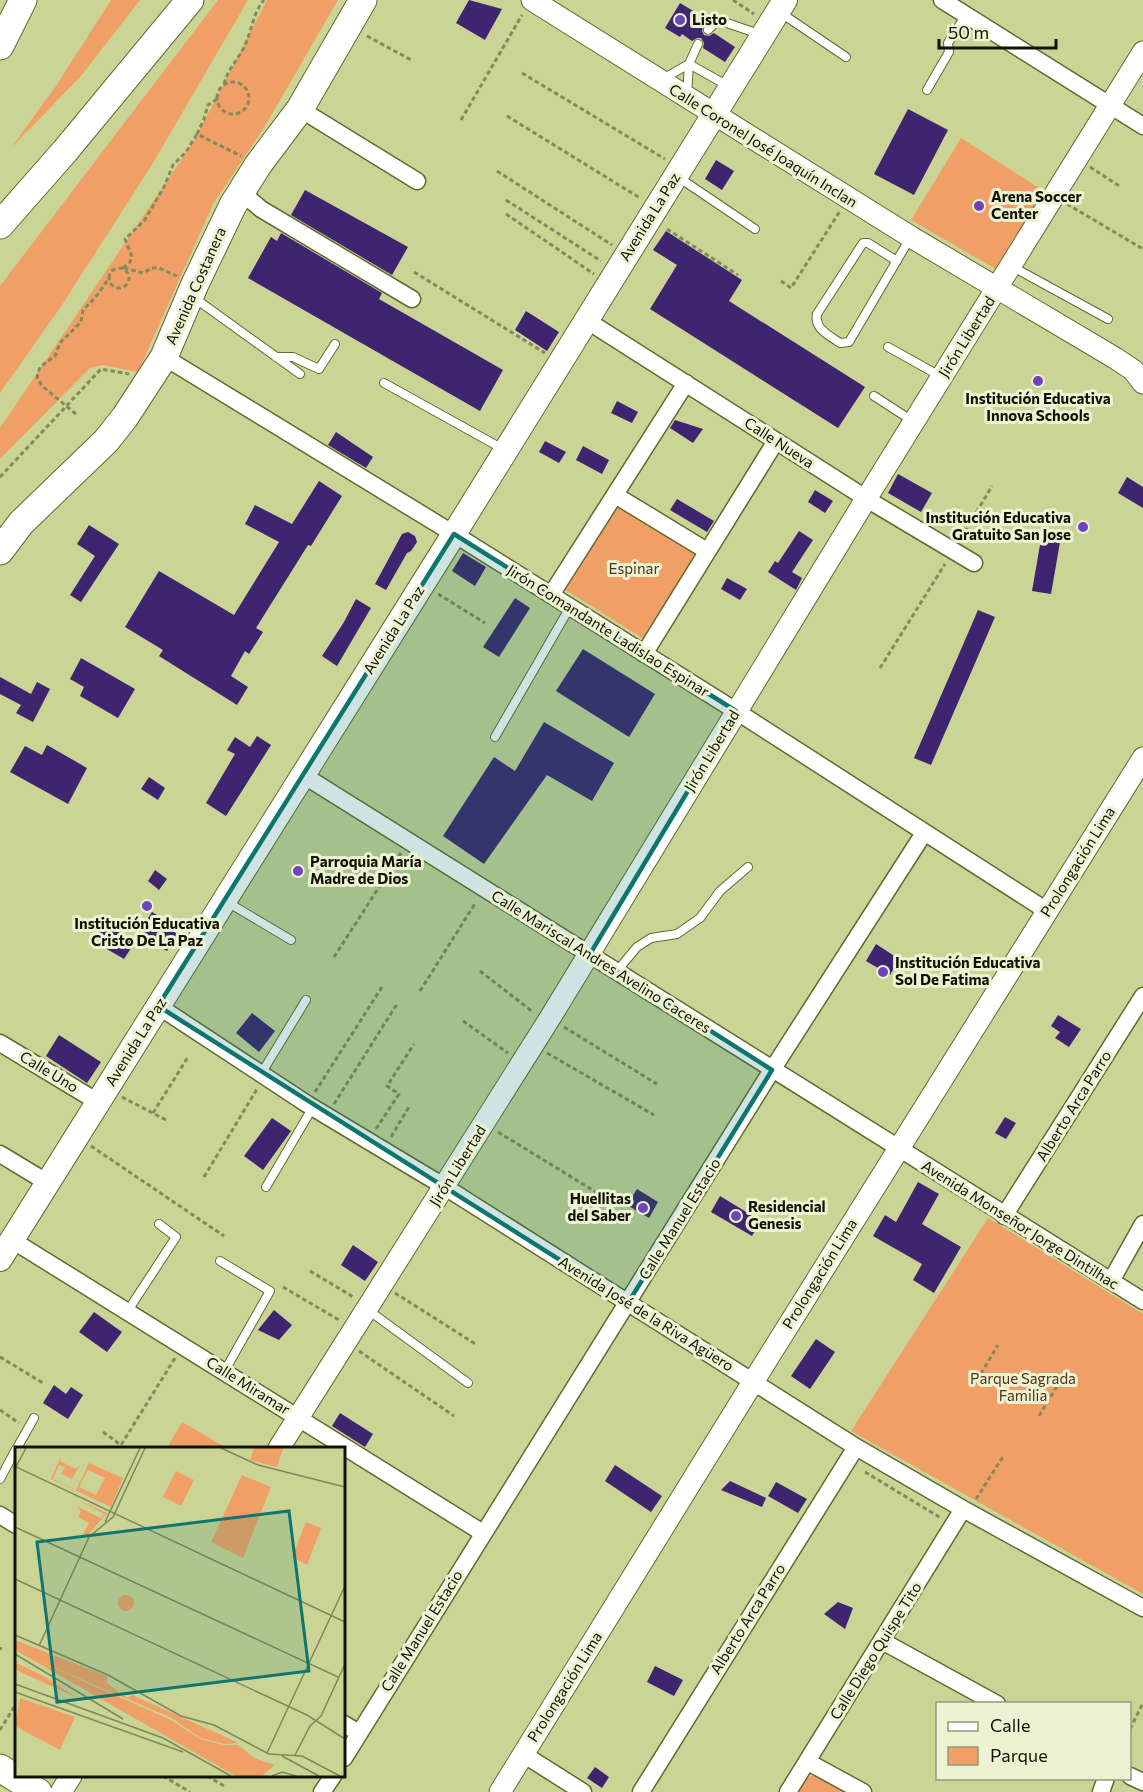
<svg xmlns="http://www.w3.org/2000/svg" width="1143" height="1792" font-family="Commissioner,sans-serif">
<rect width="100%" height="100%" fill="#cad495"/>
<path fill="#f0a066" d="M111,0H140L81,76L11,148L56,86Z
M218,0H248L153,163L62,305L0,393V286Z
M267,0H338L265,126L213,204L138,372L102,365L90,368L0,459V428L194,141Z
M961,138L1047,193L1001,272L911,220Z
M621,497L704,549L647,641L564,589Z
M988,1218L1143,1314V1594L851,1431Z
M182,1422L227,1448H172L168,1446Z
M819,1775L850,1792H796L805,1777Z"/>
<path fill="#3f256f" d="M469,0L502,9L485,40L456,23Z
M680,3L695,12L691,19L703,27L702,31L704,35L709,36L714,33L735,47L725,62L703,48L704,43L701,38H697L692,41L682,34L680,37L665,28Z
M908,109L948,130L914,195L874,174Z
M716,160L734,171L722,190L705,179Z
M305,190L408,247L392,275L291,215Z
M666,231L742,280L729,301L865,387L838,428L650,309L677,265L653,250Z
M281,233L382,293L379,299L503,370L480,411L248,278L271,237L277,241Z
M526,311L559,332L547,351L515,330Z
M617,401L638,412L632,423L611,413Z
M675,420L703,429L693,443L670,428Z
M336,432L373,457L366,468L328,445Z
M545,441L566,452L559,463L539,452Z
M583,446L609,460L602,474L576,460Z
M898,474L932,493L921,512L888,493Z
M1127,477L1143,487V508L1118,493Z
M319,481L342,496L311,546L308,545L256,628L263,632L249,654L245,651L231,676L248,687L237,705L159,656L163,650L125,627L159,571L234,615L279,542L245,524L255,505L292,524Z
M815,490L833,501L825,513L808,502Z
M677,499L714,521L707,532L670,510Z
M89,525L119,544L81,602L70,595L95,556L77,544Z
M799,531L813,540L792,572L802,578L796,590L768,572L775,561L778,563Z
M408,532L415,536L417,542L411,551L407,553L386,590L375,584L402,534Z
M1041,539L1060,542L1051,594L1032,591Z
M463,553L486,567L475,586L452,571Z
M727,578L747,589L740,600L721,589Z
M515,598L530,608L499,657L483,647Z
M356,599L371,608L337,666L322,656L344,622Z
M978,610L995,617L931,765L914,758Z
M583,649L655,694L629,737L556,691Z
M81,658L135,689L118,718L80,696L84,687L70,679Z
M0,677L31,694L37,682L50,689L33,722L16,713L21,705L0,694Z
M544,722L614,763L592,801L547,775L484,864L443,836L494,757L515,771Z
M257,736L271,745L226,816L206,803L235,754L227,750L235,737L250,747Z
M47,745L87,768L68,804L10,772L25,746L42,755Z
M149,777L165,788L158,800L141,789Z
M155,870L167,879L159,890L148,881Z
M152,912L173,925L170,929L177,934L167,951L138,934Z
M104,923L135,942L124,959L93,941Z
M876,944L899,959L890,975L866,961Z
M252,1013L275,1031L259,1052L236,1033Z
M1058,1015L1081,1029L1069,1047L1055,1038L1060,1032L1051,1026Z
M59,1035L101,1062L87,1083L46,1056Z
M1005,1117L1016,1123L1006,1139L995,1133Z
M272,1118L291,1131L263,1170L244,1156Z
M918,1182L939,1194L922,1224L961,1247L934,1293L913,1280L922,1264L873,1236L885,1215L896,1222Z
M637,1189L658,1202L649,1218L627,1205Z
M720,1196L761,1221L752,1236L711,1212Z
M353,1245L378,1262L365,1281L341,1265Z
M274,1310L292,1325L279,1340L258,1330Z
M94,1312L122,1332L107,1352L79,1332Z
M816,1339L835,1352L810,1389L791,1376Z
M54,1385L66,1394L71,1387L83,1395L68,1419L43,1403Z
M340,1413L373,1434L365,1447L332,1426Z
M615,1465L662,1496L651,1512L605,1481Z
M730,1481L766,1498L762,1507L721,1490Z
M776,1482L807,1499L798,1513L768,1496Z
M838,1602L853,1608L845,1629L824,1614Z
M655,1666L683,1680L674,1696L647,1682Z
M595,1767L609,1777L602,1788L587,1778Z"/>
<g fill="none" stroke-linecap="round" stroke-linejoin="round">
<defs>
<path id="service" d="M781,13L846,57
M708,30L716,22H724L759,34
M661,80L689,64L698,44
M927,90L949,52L948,43L966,15
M687,94L689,64L730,87
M678,177L755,229
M897,261L868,243H863L817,314C814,329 829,335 840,343L849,342L906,245L911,237
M1011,266L1108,319
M193,297L300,374
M888,347L940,376
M276,357H293L319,369L335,344
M384,383L503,449
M874,396L914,422
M495,737L570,607
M227,902L291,940
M617,971L637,947L651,938L677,934L700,918L720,891L748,867
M261,1074L306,1000
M266,1187L313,1107
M220,1261L270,1291L224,1372
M368,1310L468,1383
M127,1312L176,1237L159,1224
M17,1448L34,1418
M0,1479L16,1449"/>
<path id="minor" d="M942,0L1143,126
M300,109L417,181
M241,192L261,209L412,299
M586,320L875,504L974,563
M164,357L454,534L736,711L1047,911
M615,495L707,551
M551,595L686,383
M644,654L776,441
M303,775C583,950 862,1127 1143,1301
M158,1006L307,1104L445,1187L856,1447L963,1509L1143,1608
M0,1043L98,1102
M0,1154L48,1183
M1004,1216L1143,996
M12,1240L483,1533
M1111,1281L1143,1224
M0,1515L16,1525
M882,1641L997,1704
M344,1724L359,1733
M523,1754L583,1792
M344,1758L772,1070L924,833
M808,1762L863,1792
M1130,1776L1143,1782
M322,1792L333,1776
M641,1792L856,1447
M788,1792L963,1509
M1101,1792L1106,1778"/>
<path id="tertiary" d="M532,0L911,237L1115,358L1133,370L1143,383
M279,1448L550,1018L866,499L1143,52
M61,1792L71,1776
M500,1792L753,1382L1143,758"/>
<path id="secondary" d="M0,1259L454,534L785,0"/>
<path id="primary" d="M0,551L21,523L106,441L125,417L164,357L195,284L233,205L258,165L300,109L363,0
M0,1768L38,1792"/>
<path id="trunk" d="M0,46L23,0
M0,225L65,151L190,0"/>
</defs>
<use href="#service" stroke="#626a2e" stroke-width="10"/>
<use href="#minor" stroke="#626a2e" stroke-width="19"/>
<use href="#tertiary" stroke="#626a2e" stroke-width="23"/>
<use href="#secondary" stroke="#626a2e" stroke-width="26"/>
<use href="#primary" stroke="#626a2e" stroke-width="29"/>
<use href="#trunk" stroke="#626a2e" stroke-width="29"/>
<path stroke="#838a5c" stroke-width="3" stroke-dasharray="4.5 3" stroke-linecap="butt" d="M733,0L754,14
M367,36L413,61
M522,73L665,159
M217 98a16 16 0 1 1 32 0a16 16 0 1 1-32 0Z
M224,84C228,68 239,59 245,45C252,30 253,13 264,0
M217,99L208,105L204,119L197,134L241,156
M507,116L640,198
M461,120L522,15
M1090,167L1121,187
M497,171L612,245
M506,200L601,261
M1067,204L1143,249
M506,214L594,274
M667,229L738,275
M109 278a10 10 0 1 1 20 0a10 10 0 1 1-20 0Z
M123,268L130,262L132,257L125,239L144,221L164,187L173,165L186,152L197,134
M124,268L143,273L152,268H159L177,276
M414,272L545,353
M781,281L791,288L840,211
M76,414L42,386L37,377L40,367L55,356L60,343L81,322L83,310L96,297L109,278
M0,477L101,369L129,374
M961,538L992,486
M438,594L485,623
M880,668L945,564
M334,957L401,853
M480,971L533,1012
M420,991L476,902
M463,1021L508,1053
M564,1027L657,1084
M547,1053L654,1115
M315,1092L382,987
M122,1097L166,1120
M334,1104L397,1004
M153,1113L188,1057
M376,1129L399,1094L387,1086L414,1044
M498,1132L604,1197
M391,1137L410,1105
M91,1146L224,1236
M204,1177L257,1089
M310,1271L355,1298
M283,1287L339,1320
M395,1293L477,1345
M359,1351L454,1416
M0,1357L43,1383
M977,1380L998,1345
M0,1410L19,1423
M1039,1416L1059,1383
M103,1432L121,1445L175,1358
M865,1472L941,1518
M976,1499L1004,1455
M0,1650L1,1647
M1130,1729L1143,1703
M0,1730L16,1704
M163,1776L190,1792
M207,1776L226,1787"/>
<use href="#service" stroke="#fff" stroke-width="8"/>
<use href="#minor" stroke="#fff" stroke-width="16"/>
<use href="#tertiary" stroke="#fff" stroke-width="21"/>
<use href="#secondary" stroke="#fff" stroke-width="24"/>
<use href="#primary" stroke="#fff" stroke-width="27"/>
<use href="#trunk" stroke="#fff" stroke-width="27"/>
</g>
<path fill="#0f766e" fill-opacity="0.2" stroke="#0f766e" stroke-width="4.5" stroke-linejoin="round" d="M454,534L736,711L590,954L772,1070L628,1303L158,1006Z"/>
<g fill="#6f43bb" stroke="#ecf2d2" stroke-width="2">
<circle cx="680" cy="20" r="6"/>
<circle cx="979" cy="206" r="6"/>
<circle cx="1038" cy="381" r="6"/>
<circle cx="1083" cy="527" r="6"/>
<circle cx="298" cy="871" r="6"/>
<circle cx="147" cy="906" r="6"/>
<circle cx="883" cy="972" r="6"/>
<circle cx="643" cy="1208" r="6"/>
<circle cx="736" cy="1216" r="6"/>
</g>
<g text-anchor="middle" stroke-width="6" stroke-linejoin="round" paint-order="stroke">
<g font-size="15" font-weight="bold" fill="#101300" stroke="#ecf2d2" text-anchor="start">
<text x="692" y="25">Listo</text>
<text x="991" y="202">Arena Soccer<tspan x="991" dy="17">Center</tspan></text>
<text x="1038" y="404" text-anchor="middle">Institución Educativa<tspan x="1038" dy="17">Innova Schools</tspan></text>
<text x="1071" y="523" text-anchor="end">Institución Educativa<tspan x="1071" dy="17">Gratuito San Jose</tspan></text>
<text x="310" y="867">Parroquia María<tspan x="310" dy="17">Madre de Dios</tspan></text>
<text x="147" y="929" text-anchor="middle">Institución Educativa<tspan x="147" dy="17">Cristo De La Paz</tspan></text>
<text x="895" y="968">Institución Educativa<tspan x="895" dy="17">Sol De Fatima</tspan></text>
<text x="631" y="1204" text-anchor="end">Huellitas<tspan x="631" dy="17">del Saber</tspan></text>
<text x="748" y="1212">Residencial<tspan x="748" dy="17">Genesis</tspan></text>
</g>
<g font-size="15" fill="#101300" stroke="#ecf2d2">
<text transform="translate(763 146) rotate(32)" y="5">Calle Coronel José Joaquín Inclan</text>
<text transform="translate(650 217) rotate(-58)" y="5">Avenida La Paz</text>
<text transform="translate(196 286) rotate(-66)" y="5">Avenida Costanera</text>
<text transform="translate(967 337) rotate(-58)" y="5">Jirón Libertad</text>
<text transform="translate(779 443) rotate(33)" y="5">Calle Nueva</text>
<text transform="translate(394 630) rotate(-58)" y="5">Avenida La Paz</text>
<text transform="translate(608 631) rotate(32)" y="5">Jirón Comandante Ladislao Espinar</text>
<text transform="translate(712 751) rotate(-59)" y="5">Jirón Libertad</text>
<text transform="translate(1078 862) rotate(-58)" y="5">Prolongación Lima</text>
<text transform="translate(601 962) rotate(32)" y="5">Calle Mariscal Andres Avelino Caceres</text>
<text transform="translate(136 1042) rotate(-58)" y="5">Avenida La Paz</text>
<text transform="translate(49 1072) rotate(31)" y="5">Calle Uno</text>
<text transform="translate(1074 1106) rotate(-58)" y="5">Alberto Arca Parro</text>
<text transform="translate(458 1166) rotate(-58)" y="5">Jirón Libertad</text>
<text transform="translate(680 1219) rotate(-58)" y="5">Calle Manuel Estacio</text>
<text transform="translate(1020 1225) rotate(32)" y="5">Avenida Monseñor Jorge Dintilhac</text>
<text transform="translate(820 1274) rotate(-58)" y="5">Prolongación Lima</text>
<text transform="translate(646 1314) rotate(32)" y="5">Avenida José de la Riva Agüero</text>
<text transform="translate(248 1386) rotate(32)" y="5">Calle Miramar</text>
<text transform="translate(748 1619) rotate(-58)" y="5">Alberto Arca Parro</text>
<text transform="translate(422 1631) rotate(-58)" y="5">Calle Manuel Estacio</text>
<text transform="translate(876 1651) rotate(-58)" y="5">Calle Diego Quispe Tito</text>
<text transform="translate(565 1687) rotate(-58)" y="5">Prolongación Lima</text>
</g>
<g font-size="15" fill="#533119" stroke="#ecf2d2">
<text x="634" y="574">Espinar</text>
<text x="1023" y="1384">Parque Sagrada<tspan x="1023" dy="17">Familia</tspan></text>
</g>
</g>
<g transform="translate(15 1447)">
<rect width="330" height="330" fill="#cad495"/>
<path d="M239,1H268L262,20L235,13ZM46,9L45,14L61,22L65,18L57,32L46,27L50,20L44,18L38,32L61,43L74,16L108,31L96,60L36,32ZM73,23L90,31L81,48L64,40ZM161,24L179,33L166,59L148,50ZM227,28L256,40L228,111L196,95ZM63,53L92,66L73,88L68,87L74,76L63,70L66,64L61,59L86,71L89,67ZM291,75L306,81L292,118L277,110ZM103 156a8 8 0 1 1 16 0a8 8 0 1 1-16 0ZM2,194L92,229V236L112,251L117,248L224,296L210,297L185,291L157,271L14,210L156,273L185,292L209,298H223L239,311L260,318L247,329H221L0,203ZM0,215L30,230L63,251L5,225L0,221ZM5,251L60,270L45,303L0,279Z" fill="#f0a066" fill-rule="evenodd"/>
<path fill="none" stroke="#808759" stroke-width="1.5" d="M11,1L1,20L330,175M206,1L243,18L330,40M90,75L125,1M0,80L323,230M0,132L292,268L330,292M0,188L93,228L166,269L199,278L254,307L287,309L325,329M24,199L74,90L98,70L130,1M0,207L108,272M0,237L148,291L216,329M0,245L168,305M252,306L330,139M280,308L295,279L306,269L330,217M267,309L304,329M257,329L267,325L281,329"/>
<path fill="#0f766e" fill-opacity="0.15" stroke="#0f766e" stroke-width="3" d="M274,64L294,224L42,255L22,95Z"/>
<rect width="330" height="330" fill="none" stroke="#101300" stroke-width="3"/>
</g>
<rect x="936" y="1702" width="195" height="78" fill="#ecf2d2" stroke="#94997e" stroke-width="1.5"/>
<rect x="948" y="1722" width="30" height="9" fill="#ffffff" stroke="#94997e" stroke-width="1.5"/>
<text x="990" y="1732" font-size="18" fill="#101300">Calle</text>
<rect x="948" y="1747" width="30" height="18" fill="#f0a066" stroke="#94997e" stroke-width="1.5"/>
<text x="990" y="1762" font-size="18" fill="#101300">Parque</text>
<path d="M939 39v9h117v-9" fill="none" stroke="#101300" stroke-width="3"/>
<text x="948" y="39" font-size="18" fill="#101300" stroke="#ecf2d2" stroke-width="4.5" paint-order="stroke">50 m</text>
</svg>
